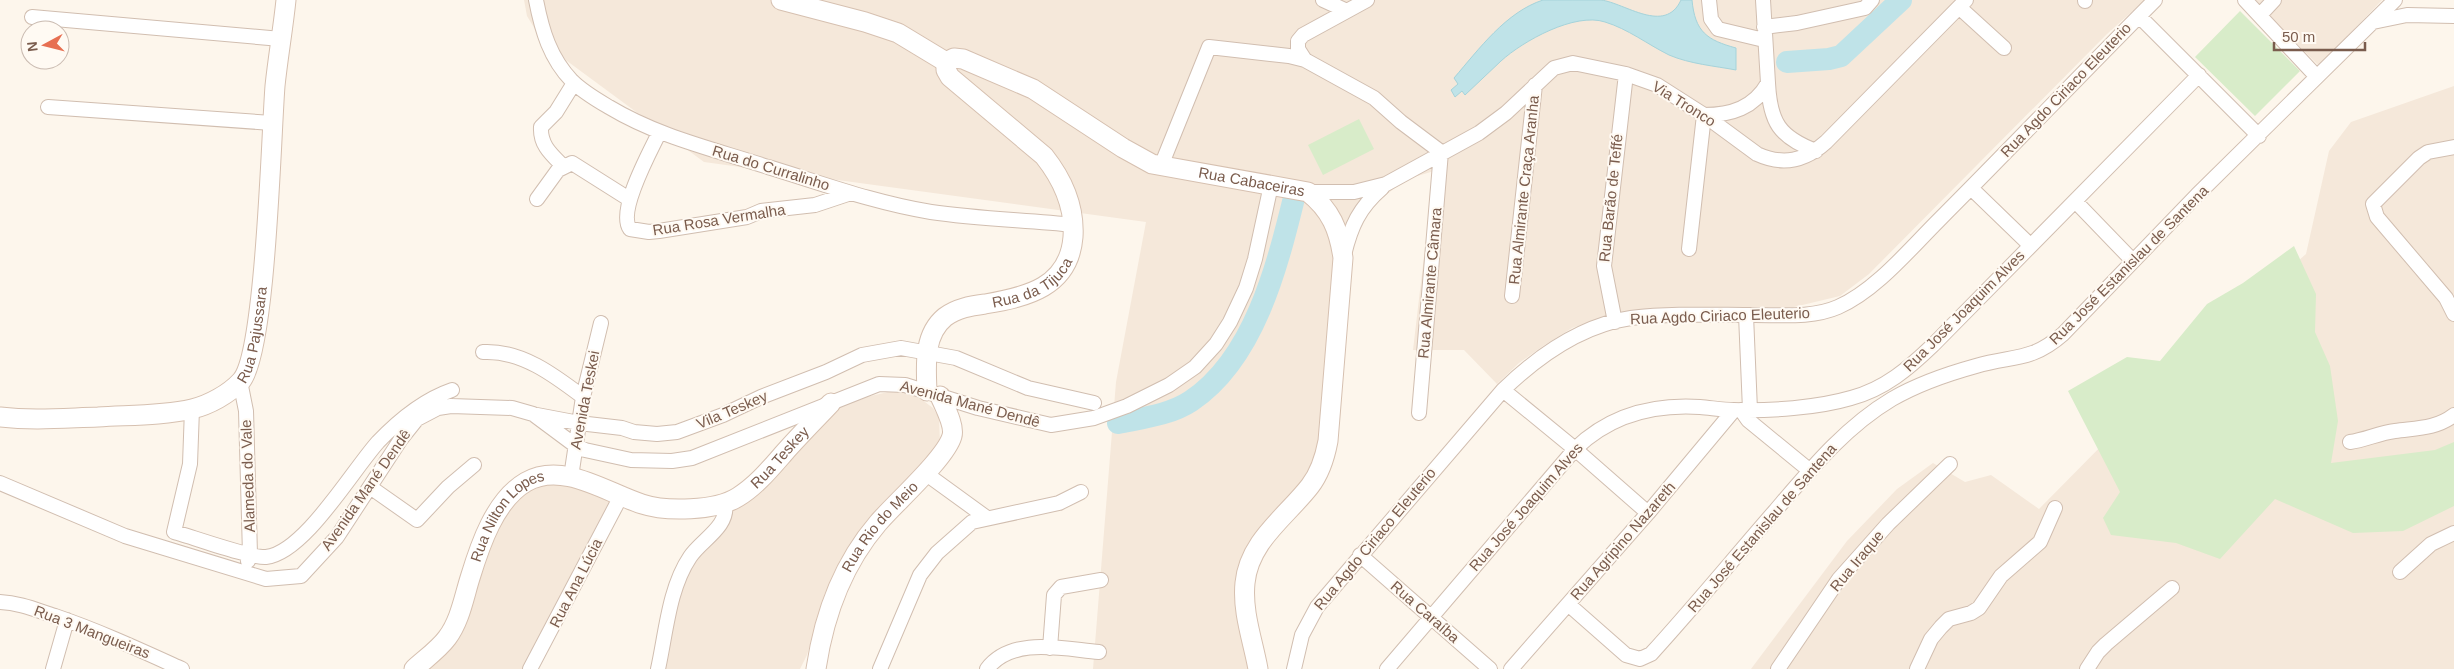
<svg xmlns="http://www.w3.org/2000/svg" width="2454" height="669" font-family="Helvetica,sans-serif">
<rect width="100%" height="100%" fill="#fdf6ec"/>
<path fill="#f5e8da" d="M524,0H2145L2107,34L1869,274L1840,296L1794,307H1680L1638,310L1606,316L1572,328L1543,346L1519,363L1497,384L1464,350H1413L1434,171L1414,177L1395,188L1378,201L1366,215L1353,242L1337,440L1324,484L1268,546L1256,569L1250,593L1258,669H1093L1116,382L1146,222L704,162L544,44L527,16Z
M2253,0H2382L2319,66Z
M2454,86V669H1751L1847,541L1897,489L1933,463L1965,482L1991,475L2039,509L2189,357L2306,254L2329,151L2351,122Z
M888,392H904L921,399L933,408L939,418L940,443L852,549L825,593L807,655L800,669H650L683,558L834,407L849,401Z
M546,467L621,491L529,669H418L452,639L491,512Z"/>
<path fill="#d8ecc9" d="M2240,11L2300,71L2255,116L2195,57Z
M1359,119L1374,149L1323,175L1308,145Z
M2294,246L2316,294L2315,332L2330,366L2338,421L2331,463L2435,450L2454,442V506L2403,531L2353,533L2275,499L2220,559L2176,543L2111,535L2103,518L2120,492L2068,391L2127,357L2160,361L2207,304L2243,283Z"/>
<path fill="#bfe3e8" stroke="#a5d3da" d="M1543,0C1562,0 1583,0 1601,0C1625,3 1665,35 1681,0H1692C1695,32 1707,40 1736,48V70C1715,66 1690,64 1669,55C1647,44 1628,29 1605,22C1575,12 1523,41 1501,61C1489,72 1477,84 1465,95L1462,91L1455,97L1451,90L1458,84L1454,78C1479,49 1506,12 1543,0Z"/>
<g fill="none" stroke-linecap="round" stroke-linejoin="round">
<path stroke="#bfe3e8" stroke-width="22" d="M1787,62L1829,59L1841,56L1901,0
M1118,423C1142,418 1170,415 1191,401C1254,359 1277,267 1294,198"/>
<defs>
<path id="minor" d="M536,0C542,31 550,58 572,81C583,92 597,100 609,107C659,137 713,149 768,167C821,183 875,203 931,212C978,219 1027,220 1074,225
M1323,0L1347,11
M1709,0L1711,19L1718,29L1764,40
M2085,0V1
M2245,0L2317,77
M1960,8L2004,48
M2260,15L2274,0
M2139,16L2259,136
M32,17L281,39
M2373,22L2407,15L2454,16
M1764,27L1797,23L1865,8L1872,0
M1305,60L1298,49V41L1303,35L1367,0
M1768,83C1770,122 1779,137 1816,151
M48,107L272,123
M1704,115C1731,115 1754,108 1768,83L1763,0
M659,133C650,152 617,211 630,229L649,232L659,231L747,217L761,211L815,205L851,193
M2454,147L2428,152L2419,158L2373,204L2377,217L2446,298L2454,314
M563,166C551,154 540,145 541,127L556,112L574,83
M1161,166L1209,47L1289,56L1305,60L1374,98L1401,122L1441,152L1419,413
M1971,188L2030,245
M1308,192H1354L1386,184L1479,133L1506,113L1554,68L1573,63L1626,74L1657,85L1704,115L1757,154C1783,166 1805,161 1826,142L1966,0
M537,199L558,170L572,163L629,199
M2075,201L2133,261
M1689,249L1704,115
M1344,255C1351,226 1359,208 1382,188
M1512,296L1535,85
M1746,315L1750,410
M1615,322L1604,266L1626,74
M483,352C521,350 554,375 583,397
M240,381L246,411L250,554L248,561
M1503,390L1575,449L1648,513
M192,409L190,464L174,532C193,537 250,558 266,557C304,553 352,471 378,442C399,420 423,400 452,390
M1741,410L1748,420L1809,470
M537,415L579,423L622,428L634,432L657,434L677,432L723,415L761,397L826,372L862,355L901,348L956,358L1028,388L1094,403
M2350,442C2365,440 2379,433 2395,431C2416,428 2436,429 2454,415
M925,473L987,518
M571,477L583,397L601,323
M0,483L125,536L266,579L301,576L337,537L401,439L417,419L438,408L451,406L512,408L533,414L576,446L585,450L631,460L672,461L692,458L879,384L905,385L978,408L1051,425L1094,418L1127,406L1169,385L1195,367L1216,344L1230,322L1246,288L1255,259L1271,185
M370,487L417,520L448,487L474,465
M1360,555L1490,669
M2400,572L2431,544L2454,533
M0,602C20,603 36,610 55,616C99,631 140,650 182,669
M1568,604L1626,655L1640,659L1651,654C1694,607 1734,558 1775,511C1810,470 1845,427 1892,399C1918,384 1947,374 1976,366C2013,355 2031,362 2063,334L2197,195L2395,0
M1050,648L1054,595L1061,587L1101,580
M53,669L67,620
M530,669L621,496
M658,669C666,633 669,588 690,557C701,540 729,527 725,504
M880,669L920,575L937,553L972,522L1059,503L1081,492
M987,669C1012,636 1063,649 1099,652
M1294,669L1302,635L1317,607L1503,390C1537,357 1582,325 1631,318C1672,313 1714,315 1755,315C1782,315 1813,318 1838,307C1875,291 1910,249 1938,221C2011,148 2082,73 2155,0
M1387,669L1575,449C1609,416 1653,404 1700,407C1712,408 1723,410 1734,410C1770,411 1817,408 1851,398C1885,389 1909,368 1933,345L2199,75
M1511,669L1648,513L1734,410
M1778,669L1839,579L1888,524L1950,464
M1917,669L1931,639L1941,627L1949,619L1971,613L1979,608L2001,576L2040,542L2055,508
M2087,669L2098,652L2106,644L2172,588"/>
<g id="secondary">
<path d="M781,0L865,22L898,33L946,62"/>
<path id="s1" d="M946,62L954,58L963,59L1033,89L1123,148L1152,164L1308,192C1331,210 1339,230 1343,258L1328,441C1325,457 1320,473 1310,486C1286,517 1249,541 1245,583C1242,612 1253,641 1258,669"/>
<path id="s2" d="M927,391C926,366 923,335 945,317C957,308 971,306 985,304C1027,297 1069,287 1073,237C1075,206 1063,180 1044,156L950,77L946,70V62"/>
<path id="s3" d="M0,417C33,421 65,418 98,417C129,415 161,416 192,409C209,405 229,394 241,381C266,353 271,136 275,86C278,57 283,29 286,0"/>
<path id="s4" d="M414,669C425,659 439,649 447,638C460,621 464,597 470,578C480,545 495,500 526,482C563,461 607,493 642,504C666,512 716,511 738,497C756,486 770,469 784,453C799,436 815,420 831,403"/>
<path id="s5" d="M816,669C824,615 842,565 878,523C895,503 946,458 952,436C955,425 944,406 940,396"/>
</g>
</defs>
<use href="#minor" stroke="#d1beb0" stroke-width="16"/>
<use href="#secondary" stroke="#d6c0b0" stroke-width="21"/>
<use href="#minor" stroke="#fff" stroke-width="14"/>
<use href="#secondary" stroke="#fff" stroke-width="19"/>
</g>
<g text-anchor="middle" stroke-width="4" stroke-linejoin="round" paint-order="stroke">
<g font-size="15" fill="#7a5c4d" stroke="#fffaf3">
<text transform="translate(2066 90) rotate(-46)" y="5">Rua Agdo Ciriaco Eleuterio</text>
<text transform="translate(1684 104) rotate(32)" y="5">Via Tronco</text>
<text transform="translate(771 168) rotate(17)" y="5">Rua do Curralinho</text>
<text dy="5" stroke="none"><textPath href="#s1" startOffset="336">Rua Cabaceiras</textPath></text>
<text transform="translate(1524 190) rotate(-84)" y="5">Rua Almirante Craça Aranha</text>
<text transform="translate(1611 198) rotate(-84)" y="5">Rua Barão de Teffé</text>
<text transform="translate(719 220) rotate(-9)" y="5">Rua Rosa Vermalha</text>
<text transform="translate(2129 265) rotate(-45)" y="5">Rua José Estanislau de Santena</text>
<text dy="5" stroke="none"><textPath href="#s2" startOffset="175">Rua da Tijuca</textPath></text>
<text transform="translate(1430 283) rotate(-85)" y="5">Rua Almirante Câmara</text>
<text transform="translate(1964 311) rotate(-45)" y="5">Rua José Joaquim Alves</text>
<text transform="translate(1720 316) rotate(-2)" y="5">Rua Agdo Ciriaco Eleuterio</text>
<text dy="5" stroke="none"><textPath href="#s3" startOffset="298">Rua Pajussara</textPath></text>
<text transform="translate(585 400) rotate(-79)" y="5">Avenida Teskei</text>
<text transform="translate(970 404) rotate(15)" y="5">Avenida Mané Dendê</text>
<text transform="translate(732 410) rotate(-23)" y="5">Vila Teskey</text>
<text dy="5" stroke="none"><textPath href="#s4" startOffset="502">Rua Teskey</textPath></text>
<text transform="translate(248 476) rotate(-92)" y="5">Alameda do Vale</text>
<text transform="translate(366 490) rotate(-55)" y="5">Avenida Mané Dendê</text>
<text transform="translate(1526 507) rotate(-49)" y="5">Rua José Joaquim Alves</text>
<text dy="5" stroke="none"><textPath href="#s4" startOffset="185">Rua Nilton Lopes</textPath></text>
<text dy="5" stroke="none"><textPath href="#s5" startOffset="159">Rua Rio do Meio</textPath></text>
<text transform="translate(1762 528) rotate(-49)" y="5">Rua José Estanislau de Santena</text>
<text transform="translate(1375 539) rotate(-50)" y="5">Rua Agdo Ciriaco Eleuterio</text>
<text transform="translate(1623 541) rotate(-49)" y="5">Rua Agripino Nazareth</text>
<text transform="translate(1857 561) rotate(-50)" y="5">Rua Iraque</text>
<text transform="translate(576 583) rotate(-63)" y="5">Rua Ana Lúcia</text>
<text transform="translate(1425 612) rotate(41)" y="5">Rua Caraíba</text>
<text transform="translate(92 632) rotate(21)" y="5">Rua 3 Mangueiras</text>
</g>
</g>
<g transform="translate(45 45) rotate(263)"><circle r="24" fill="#fffaf3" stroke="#cabbb1"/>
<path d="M0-4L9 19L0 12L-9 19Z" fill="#e76f51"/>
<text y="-8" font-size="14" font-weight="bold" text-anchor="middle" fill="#7a5c4d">N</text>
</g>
<path d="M2274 42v8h91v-8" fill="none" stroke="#7a5c4d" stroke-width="2.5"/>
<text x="2282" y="42" font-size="15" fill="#7a5c4d" stroke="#fffaf3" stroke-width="4" paint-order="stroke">50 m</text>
</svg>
